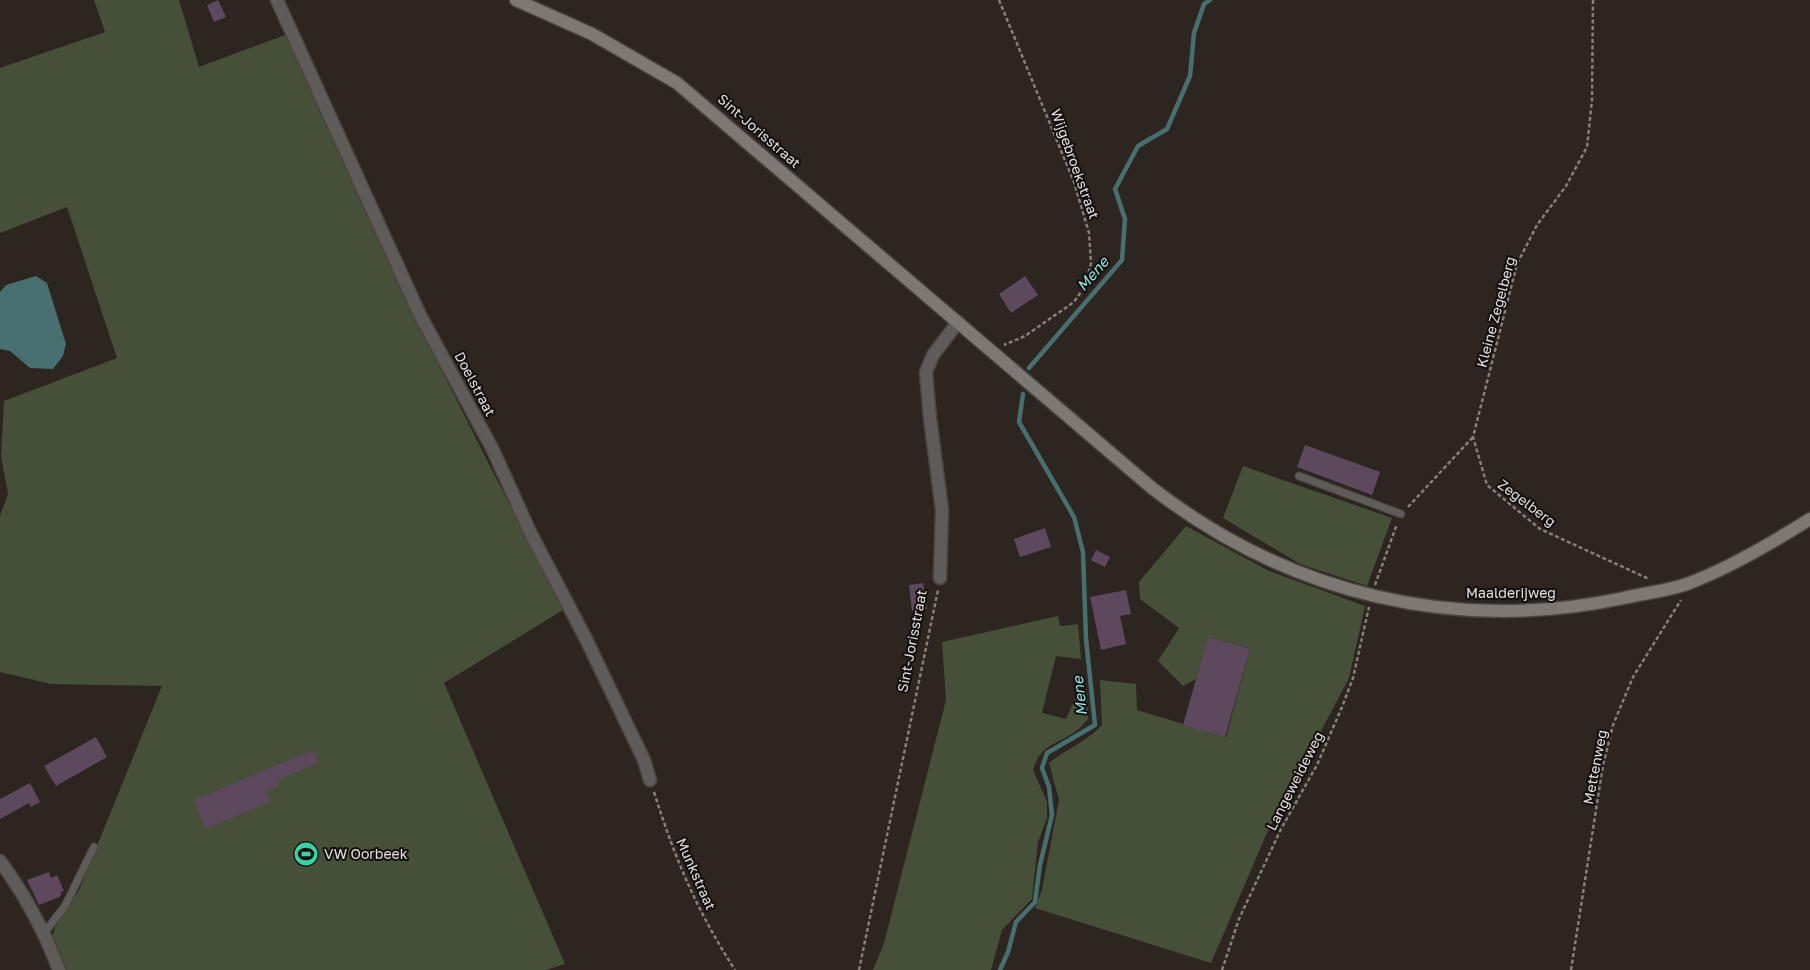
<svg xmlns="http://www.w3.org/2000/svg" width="1810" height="970" font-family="'Golos Text',sans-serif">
<rect width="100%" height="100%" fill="#2d2520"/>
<path fill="#464f38" d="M94,0H179L199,67L288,34L413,314L563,610L444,683L565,964L546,970H62L51,943L55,927L79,890L162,686L51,684L0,672V516L8,494L1,456L4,401L117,358L67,207L0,233V68L105,32Z
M1243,466L1392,518L1367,586L1300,564L1223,518Z
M1186,526L1269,571L1365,606L1349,678L1266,835L1211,963L1035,908L1042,890L1059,800L1049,763C1066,749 1088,741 1102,725L1100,680L1136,684L1137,710L1226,737L1250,649L1208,637L1196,679L1183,686L1158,661L1179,628L1140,599L1139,582Z
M1058,616L1060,626L1078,624L1081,659L1056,656L1042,713L1066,719L1080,687L1087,690L1088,719C1084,723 1081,728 1076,731C1056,746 1041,743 1033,770L1047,802V818L1038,842L1032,899L1002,930L991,970H873L884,943L946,700L942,642Z"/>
<path fill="#476f6f" d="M36,276L47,283L66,344L63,356L53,369L30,368L10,351L0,349V292L6,285Z"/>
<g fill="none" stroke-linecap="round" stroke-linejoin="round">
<path stroke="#476f6f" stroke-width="4.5" d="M1029,368L1122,260L1125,219L1115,189L1138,146L1167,129L1190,76L1194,33L1204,4L1210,0
M1000,970L1008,952L1016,922L1035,902L1040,865L1052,815L1049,787L1042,768L1047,753L1095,725L1086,639L1083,552L1074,517L1019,422L1023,394"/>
</g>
<path fill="#5d485e" d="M218,0L226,17L214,22L207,5Z
M1025,276L1038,295L1011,313L999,294Z
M1305,445L1380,472L1372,495L1297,467Z
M1045,528L1051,547L1020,557L1014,539Z
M1096,550L1110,557L1105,567L1091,560Z
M923,583L927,609L912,611L909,585Z
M1126,590L1131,614L1120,616L1126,644L1101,650L1090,597Z
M1208,637L1250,649L1225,737L1183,725Z
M96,737L107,757L56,786L44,766Z
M313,750L318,763L276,780L279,786L266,791L270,802L205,829L194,800Z
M30,783L40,802L31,807L29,803L0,819V799Z
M49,872L51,878L57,875L64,891L60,892L62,894L59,897L39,905L27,880Z"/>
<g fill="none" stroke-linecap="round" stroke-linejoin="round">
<defs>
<path id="lane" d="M1299,476L1401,514
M45,932L65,906L94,847"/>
<path id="street" d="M277,0L420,315L493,450L530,532L586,639L644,760L650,780
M940,578L942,510L930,418L926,372L933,355L958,322
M0,861C25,895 44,930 59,970"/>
<path id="secondary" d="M516,0L592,34L677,83L1152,488C1289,594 1454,634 1624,598C1645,593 1667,591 1687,584C1730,568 1772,543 1810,519"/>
</defs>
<use href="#lane" stroke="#4a433e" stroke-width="9"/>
<use href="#street" stroke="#4a433e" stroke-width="15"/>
<use href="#secondary" stroke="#4a433e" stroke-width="15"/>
<path stroke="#867f7b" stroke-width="2.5" stroke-dasharray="4 2.5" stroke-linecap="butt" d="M999,0L1074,182L1089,233L1091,263L1085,286L1074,302L1025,336L1004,345
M1593,0L1592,100L1587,147L1566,186L1537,225L1517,264L1473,437L1487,485L1540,529L1649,579
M1408,507L1473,437
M1375,585L1397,524
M654,792C675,859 697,911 735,970
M859,970L938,590
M1222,970L1239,919L1281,829L1317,765L1342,707L1353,678L1369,607
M1571,970L1603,765L1613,725L1633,677L1681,600"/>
<use href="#lane" stroke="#5e5b58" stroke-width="7"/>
<use href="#street" stroke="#5e5b58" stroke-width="12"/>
<use href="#secondary" stroke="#7d7873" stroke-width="12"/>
</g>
<defs>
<symbol id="stadium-disc" viewBox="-11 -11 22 22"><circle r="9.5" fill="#38d4a6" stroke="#120f0d"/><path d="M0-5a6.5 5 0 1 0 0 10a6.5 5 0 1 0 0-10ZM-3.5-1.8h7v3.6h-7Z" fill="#111"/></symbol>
</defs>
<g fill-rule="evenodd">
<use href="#stadium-disc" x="292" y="840" width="28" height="28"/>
</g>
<g text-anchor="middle" stroke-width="4" stroke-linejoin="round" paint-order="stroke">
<g font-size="14" fill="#e5e0dd" stroke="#120f0d">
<text transform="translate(759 131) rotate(41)" y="5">Sint-Jorisstraat</text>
<text transform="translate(1075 164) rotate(70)" y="5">Wijgebroekstraat</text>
<text transform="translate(1496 312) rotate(-75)" y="5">Kleine Zegelberg</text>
<text transform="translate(475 384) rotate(62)" y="5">Doelstraat</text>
<text transform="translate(1527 503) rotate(37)" y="5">Zegelberg</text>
<text x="1511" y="598">Maalderijweg</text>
<text transform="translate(912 641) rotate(-79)" y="5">Sint-Jorisstraat</text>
<text transform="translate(1595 767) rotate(-79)" y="5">Mettenweg</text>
<text transform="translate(1295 781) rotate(-63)" y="5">Langeweideweg</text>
<text transform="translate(696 874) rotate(66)" y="5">Munkstraat</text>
</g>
<g font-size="14" fill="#e5e0dd" stroke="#120f0d" text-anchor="start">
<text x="324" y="859">VW Oorbeek</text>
</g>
<g font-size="15" font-style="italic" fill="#98e4e3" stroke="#120f0d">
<text transform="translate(1093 274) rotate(-49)" y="5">Mene</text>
<text transform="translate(1080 696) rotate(-96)" y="5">Mene</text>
</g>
</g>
</svg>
